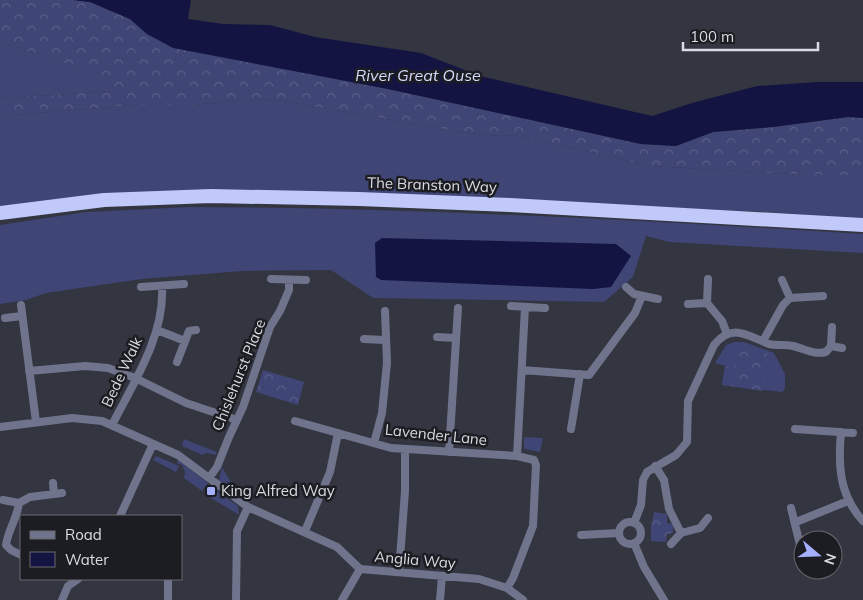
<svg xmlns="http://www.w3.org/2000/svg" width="863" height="600" font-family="Mulish,sans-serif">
<defs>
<pattern id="forest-crowns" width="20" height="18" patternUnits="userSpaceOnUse" patternTransform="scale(1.25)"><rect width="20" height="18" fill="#3f4574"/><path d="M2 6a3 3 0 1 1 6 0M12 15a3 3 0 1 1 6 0" fill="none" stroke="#5a5f88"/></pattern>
</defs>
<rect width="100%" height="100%" fill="#333540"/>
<path fill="#3f4574" d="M0,42L111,78L115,91L0,98Z
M271,99L478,135L520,136L651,166L807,175H863V219L765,212L365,194L0,209V116L136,105H189Z
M190,207C415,208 639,220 863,234V253L669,242L646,236L633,277L604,302L373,298L331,270L242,271L142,279L46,293L26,300L0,304V225L86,212Z
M734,342H744L774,353L785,374V389L782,392L722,385L725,366L715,363L726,345Z
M524,437L543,438L540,452L524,449Z
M184,439L217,452L215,455L207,453L202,455L182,446Z
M156,456L179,466L176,472L153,460Z
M178,460L208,483L202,491L184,478L185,472L182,465L177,463Z
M222,467L235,489L250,500L249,502L222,483L219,480Z
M217,491L238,506L239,515L211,498Z"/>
<path fill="url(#forest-crowns)" d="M0,0H73L90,2L130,19L147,34L260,64L388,89L641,144L676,146L713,132L773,127L848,117L863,118V175H807L651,166L520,136L478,135L271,99L189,105H136L0,116V98L115,91L110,78L0,42Z
M738,351L769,353L763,391L722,385L725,366L734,367Z
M263,370L304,382L298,405L256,392Z
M654,512L667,514V523L673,524V533L667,534L666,542L651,541V527Z"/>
<path fill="#141442" d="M73,0H191L188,19L223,24L270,25L315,37L421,53L480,76L652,116L692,103L757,86L818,82H863V118L848,117L773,127L713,132L676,146L641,144L388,89L173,48L147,34L130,19L90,2Z
M382,238L616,244L631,256L611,287L593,289L381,280L376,277L375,243Z"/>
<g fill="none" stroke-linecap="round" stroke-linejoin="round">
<path stroke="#6f748c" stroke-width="8" d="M271,279L306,280
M708,279L707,303L722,321L727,334
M782,280L790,298
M141,287L184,284
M626,287L634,294L658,299
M688,304L707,303
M21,305L36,422
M511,306L545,308
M5,318L22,316
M157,330L185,341
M437,337L455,338
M364,339L384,340
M763,341L783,305L790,298L823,296
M831,346L842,348
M177,362L189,331L196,330
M522,370L589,375L635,313L642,296
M29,371L85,366L108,368L135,378L186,403L237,420
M295,421L391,448L517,456L534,460L536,465L533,526L513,578L507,588
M112,425C134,382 165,335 162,286
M0,427L72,418L102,421L178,455L248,507L337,547L360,569L479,579L507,588L523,600
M571,429L580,374
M795,429L853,433
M841,432C838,465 839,495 863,521
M374,443L382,413L387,363L385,311
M449,452L458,308
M517,456L525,307
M655,466L664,480L669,509L681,533
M209,478L217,467L229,437L243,407L270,327L280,311L289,290V280
M53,483L54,494
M3,500L19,503
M791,508L803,557
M120,516L153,444
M796,522L848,501
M619 533a11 11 0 1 1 22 0a11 11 0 1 1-22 0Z
M634,523L641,505L643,480L647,472L676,455L687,442L688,401L714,345C732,322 748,336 769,344C777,346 785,344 793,346C805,349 814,355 826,352L831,346L832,327
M305,531L330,472L338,433
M581,535L619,533
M634,543L644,567L664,600
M671,544L681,533L700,528L708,518
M21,555L11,550L6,545C8,530 17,519 19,503L30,497L62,493
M399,572L405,491V449
M62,600L68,586L78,579
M168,600V579
M236,600L237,531L248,507
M342,600L360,569
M440,600L442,576"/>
<path stroke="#c0c9f9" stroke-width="14" d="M0,213L104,200L211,196L359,199L510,205L863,225"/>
</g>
<rect fill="#a5b1fc" stroke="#1c1d22" stroke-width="2" x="206" y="486" width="10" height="10" rx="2.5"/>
<g text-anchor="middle" stroke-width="5" stroke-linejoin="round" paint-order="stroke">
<g font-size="15" fill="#dbdce3" stroke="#1c1d22">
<text transform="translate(432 185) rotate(2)" y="5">The Branston Way</text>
<text transform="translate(122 372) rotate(-65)" y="5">Bede Walk</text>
<text transform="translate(239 375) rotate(-68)" y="5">Chislehurst Place</text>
<text transform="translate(436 435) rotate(6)" y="5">Lavender Lane</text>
<text transform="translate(415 560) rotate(5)" y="5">Anglia Way</text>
</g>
<g font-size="15" fill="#dbdce3" stroke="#1c1d22" text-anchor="start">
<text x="221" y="496">King Alfred Way</text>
</g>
<g font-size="16" font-style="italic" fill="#d3dafb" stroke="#1c1d22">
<text x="418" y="81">River Great Ouse</text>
</g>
</g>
<rect x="20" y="515" width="162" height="65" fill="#1c1d22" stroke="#68696f"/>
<rect x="30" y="531" width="25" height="8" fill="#6f748c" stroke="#68696f"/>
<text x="65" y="540" font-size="15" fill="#dbdce3">Road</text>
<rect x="30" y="552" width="25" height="15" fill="#141442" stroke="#68696f"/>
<text x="65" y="565" font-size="15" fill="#dbdce3">Water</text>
<g transform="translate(818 555) rotate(109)"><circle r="24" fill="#1c1d22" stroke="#68696f"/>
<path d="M0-4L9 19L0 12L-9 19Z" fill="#a5b1fc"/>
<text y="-8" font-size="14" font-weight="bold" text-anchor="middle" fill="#dbdce3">N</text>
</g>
<path d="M683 42v8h135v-8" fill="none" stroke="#dbdce3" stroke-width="2.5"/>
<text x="690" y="42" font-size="15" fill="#dbdce3" stroke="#1c1d22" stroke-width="4" paint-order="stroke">100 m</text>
</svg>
